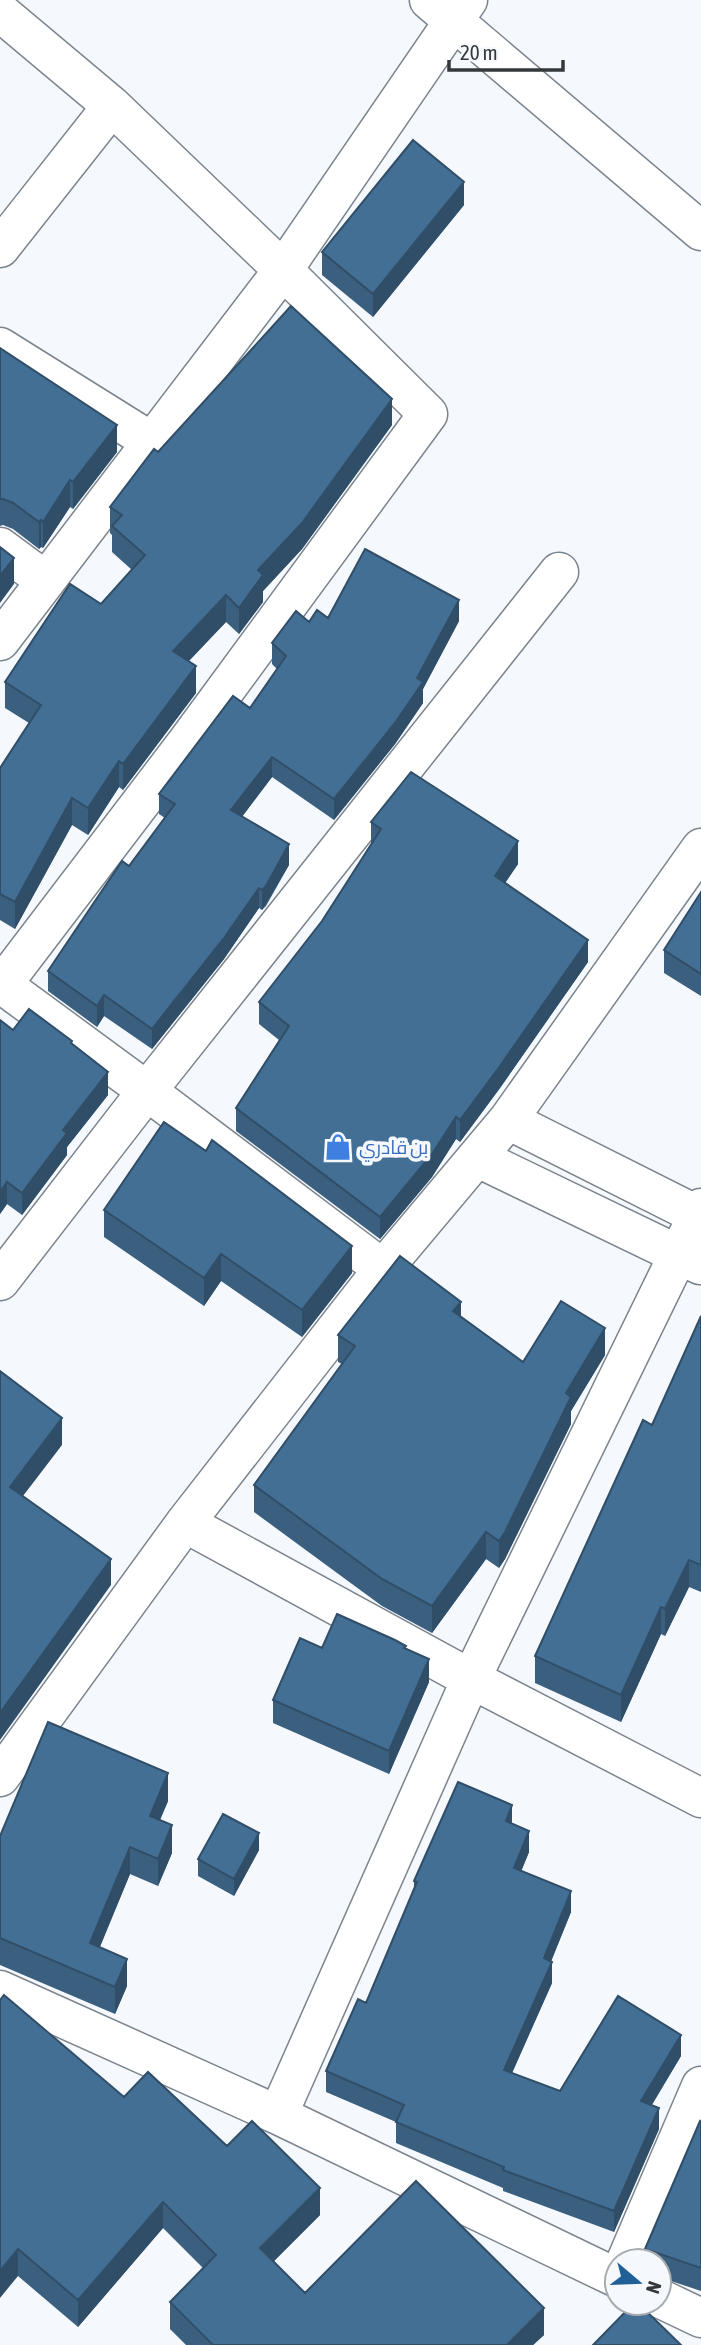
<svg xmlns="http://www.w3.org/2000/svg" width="701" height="2345" font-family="'Asap Condensed',Cairo,sans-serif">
<rect width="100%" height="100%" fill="#f5f9fd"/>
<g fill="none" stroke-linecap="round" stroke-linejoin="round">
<defs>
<path id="minor" d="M429,0L701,231
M0,12L112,106L283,270L428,414L187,742L2,985
M0,248L112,106
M0,347L152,442
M0,547L46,581
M0,641L283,270L468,0
M0,983L147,1091L383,1269
M508,1120L701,1217
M478,1158L700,1265
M0,1281L147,1091L559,572
M185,1523L471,1679L701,1798
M0,1777L185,1523L383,1269L508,1120L701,848
M0,1990L278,2115L617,2278
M278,2115L471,1679L701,1208
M626,2261L701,2086
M659,2298L701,2318"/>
</defs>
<use href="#minor" stroke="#7b848d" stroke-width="41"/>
<use href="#minor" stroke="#fff" stroke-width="38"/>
</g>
<path fill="#3a5f7f" d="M464,205L373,317L322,275V252Z
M0,348L117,452L73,509L70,507L43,548L41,547L39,549L13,529L3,525L0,526Z
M392,425L302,549L263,591V602L239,634L226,622L188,661L196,693L123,790L119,787L88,835L72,825L15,929L0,920V768L29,723L5,708V682L101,604L132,570L112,552V535L110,533V507L158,452Z
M328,618L459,621L423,689V703L395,744L334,820L272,777L242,817L289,865L266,906L262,910L259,908L224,959L152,1049L104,1016L97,1027L48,991V971L165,818L159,814V794L250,708L277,669L272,664V643L309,622Z
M371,822L518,864L505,883L588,962L500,1088L460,1142L456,1139L432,1177L380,1239L236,1131V1108L279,1040L259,1024V1002L322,921L371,845Z
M701,892V996L664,973V950Z
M0,1020L13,1030L72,1045L108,1095L67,1147V1155L22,1215L7,1204L0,1214Z
M206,1151L352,1273L302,1337L221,1281L204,1306L104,1237V1210Z
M461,1316L523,1362L605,1355L571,1411V1424L505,1559L499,1568L486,1559L432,1633L382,1606L254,1512V1485L342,1364L338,1362V1335Z
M701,1316V1592L689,1587L665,1636L661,1634L621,1722L535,1683V1656L652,1425Z
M322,1648L406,1649L429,1682L389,1774L273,1723V1700Z
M168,1801L160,1820L172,1853L158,1886L130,1874L100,1947L127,1986L115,2014L0,1965V1836Z
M512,1824L529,1852L521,1871L571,1912L551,1961L552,1983L512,2073L560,2091L681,2056L652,2105L659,2129L614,2232L503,2191V2188L396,2143V2122L326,2092V2071L366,2003L414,1889V1881Z
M259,1850L234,1896L198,1876V1859Z
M0,2000L124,2097L227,2146L320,2215L273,2262L305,2293L544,2335L533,2345H186L170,2329V2302L203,2268L163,2228L78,2327L18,2276Z
M701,2122V2291L659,2277V2261H645V2249Z"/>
<path fill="#304e68" d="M464,182V205L373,317V294Z
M392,399V425L302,549L263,591V602L239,634V608L258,570Z
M117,425V452L73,509V482Z
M70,480V507L43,548V522Z
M41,520V547L39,549V522Z
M14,558V584L0,603V576Z
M226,595V622L173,678V651Z
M459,600V621L423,689V703L395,744L334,820V799L417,678Z
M196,666V693L123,790V764Z
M272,757V777L231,831V810Z
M119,761V787L88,835V808Z
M72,798V825L15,929V902Z
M518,841V864L495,898V876Z
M289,844V865L262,910V890Z
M259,888V908L224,959L152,1049V1029Z
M588,940V962L500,1088L460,1142V1120Z
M104,995V1016L97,1027V1006Z
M108,1072V1095L67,1147V1155L22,1215V1193L63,1130Z
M456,1117V1139L432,1177L380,1239V1217Z
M7,1182V1204L0,1214V1192Z
M352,1246V1273L302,1337V1310Z
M221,1254V1281L204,1306V1278Z
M461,1302V1329L453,1311Z
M605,1328V1355L571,1411V1424L505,1559L499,1568V1541L566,1393Z
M62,1418V1445L10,1513V1487Z
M486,1532V1559L432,1633V1606Z
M111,1559V1585L0,1740V1713Z
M689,1560V1587L665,1636V1609Z
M661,1607V1634L621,1722V1695Z
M429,1659V1682L389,1774V1751Z
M168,1773V1801L150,1843V1816Z
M512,1805V1826L506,1821Z
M172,1825V1853L158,1886V1859Z
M529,1831V1852L514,1889V1868Z
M259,1833V1850L234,1896V1879Z
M130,1847V1874L90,1970V1943Z
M571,1891V1912L544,1979V1958Z
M127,1959V1986L115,2014V1987Z
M552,1962V1983L504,2091V2070Z
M681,2035V2056L641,2122V2101Z
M659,2108V2129L614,2232V2211Z
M320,2188V2215L260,2275V2248Z
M163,2202V2228L78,2327V2300Z
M18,2249V2276L0,2298V2271Z
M544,2308V2335L533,2345H507Z"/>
<path fill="#446f94" stroke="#304e68" stroke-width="2" d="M413,140L464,182L373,294L322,252Z
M291,306L392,399L302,523L258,570L263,575L239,608L226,595L173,651L196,666L123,764L119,761L88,808L72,798L15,902L0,894V768L41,705L5,682L70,584L101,604L145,555L112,526L122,515L110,507L154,449L158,452Z
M0,348L117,425L73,482L70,480L43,522L41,520L39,522L13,503L3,499H0Z
M0,547L14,558L0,576Z
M365,549L459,600L417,678L423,682L395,723L334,799L272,757L231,810L289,844L266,886L262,890L259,888L224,938L152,1029L104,995L97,1006L48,971L122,861L129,866L175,804L159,794L233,696L250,708L286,656L272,643L296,611L309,622L317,610L328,618Z
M411,772L518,841L495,876L588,940L500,1066L460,1120L456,1117L432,1154L380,1217L236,1108L289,1026L259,1002L322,921L381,829L371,822Z
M701,892V974L664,950Z
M29,1009L72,1041L71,1043L108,1072L63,1130L67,1133L22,1193L7,1182L0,1192V1020L13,1030Z
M164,1122L206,1151L212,1140L352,1246L302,1310L221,1254L204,1278L104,1210Z
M400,1256L461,1302L453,1311L523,1362L561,1301L605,1328L566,1393L571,1397L505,1532L499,1541L486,1532L432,1606L382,1579L254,1485L355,1346L338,1335Z
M701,1316V1565L689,1560L665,1609L661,1607L621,1695L535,1656L643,1420L652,1425Z
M0,1371L62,1418L10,1487L111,1559L0,1713Z
M337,1614L395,1640L406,1646L404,1648L429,1659L389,1751L273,1700L300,1638L322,1648Z
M48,1722L168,1773L150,1816L172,1825L158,1859L130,1847L90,1943L127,1959L115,1987L0,1938V1836Z
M458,1782L512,1805L506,1821L529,1831L514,1868L571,1891L544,1958L552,1962L504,2070L560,2091L618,1996L681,2035L641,2101L659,2108L614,2211L503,2170L504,2167L396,2122L404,2105L326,2071L358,1999L366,2003L417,1882L414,1881Z
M223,1814L259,1833L234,1879L198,1859Z
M4,1995L124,2097L148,2072L227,2146L252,2121L320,2188L260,2248L305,2293L416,2181L544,2308L507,2345H213L170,2302L216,2255L163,2202L78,2300L18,2249L0,2271V2000Z
M700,2121L701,2122V2268L645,2249Z
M634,2303H638L681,2345H593Z"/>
<defs>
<symbol id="shop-bare" viewBox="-9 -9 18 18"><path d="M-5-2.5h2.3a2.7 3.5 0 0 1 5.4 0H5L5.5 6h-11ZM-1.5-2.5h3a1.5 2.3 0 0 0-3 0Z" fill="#3f7fe0" stroke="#f5f9fd" stroke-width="2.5" paint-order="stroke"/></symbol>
</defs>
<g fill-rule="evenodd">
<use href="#shop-bare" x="319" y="1128" width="38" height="38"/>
</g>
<g text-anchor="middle" stroke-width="7" stroke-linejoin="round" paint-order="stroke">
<g font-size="19" fill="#366cbe" stroke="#f5f9fd" text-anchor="start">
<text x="359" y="1154">بن قادري</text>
</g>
</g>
<g transform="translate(638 2282) rotate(109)"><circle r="33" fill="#f5f9fd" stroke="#a8acaf" stroke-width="2"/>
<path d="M0-5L12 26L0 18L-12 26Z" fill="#216096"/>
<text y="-10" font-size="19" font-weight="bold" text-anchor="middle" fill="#34383b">N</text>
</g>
<path d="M449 60v10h114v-10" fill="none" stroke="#34383b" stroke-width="3.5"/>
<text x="460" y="60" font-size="21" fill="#34383b" stroke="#f5f9fd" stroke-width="5" paint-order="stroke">20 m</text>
</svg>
